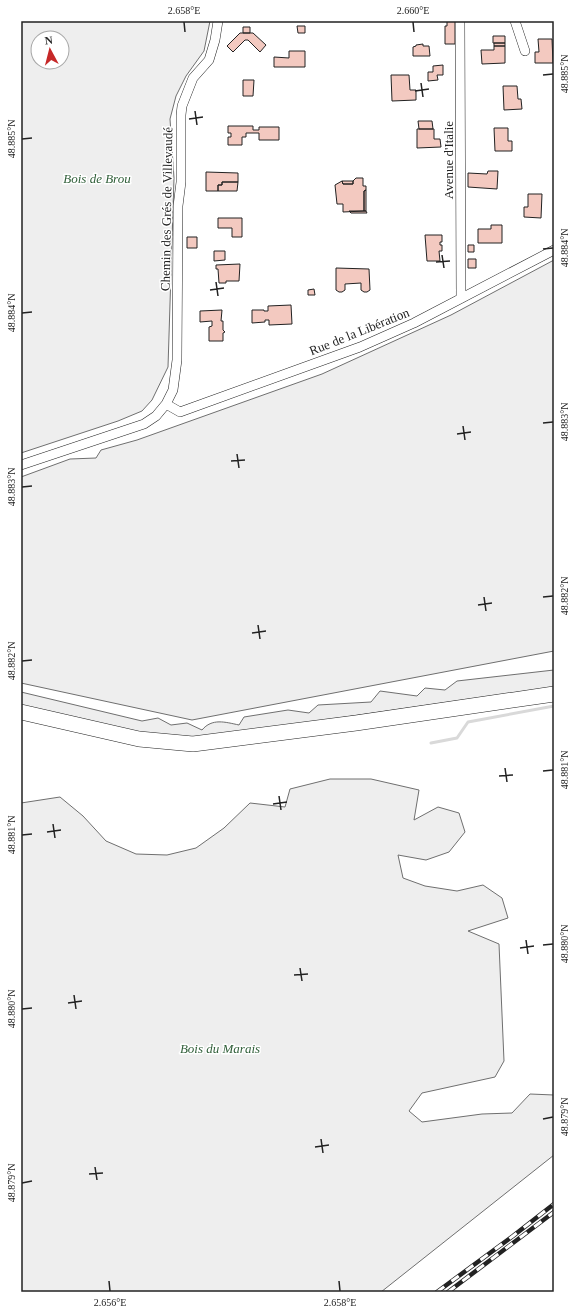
<svg xmlns="http://www.w3.org/2000/svg" width="575" height="1313" font-family="Georgia,serif">
<rect width="100%" height="100%" fill="#fff"/>
<path fill="#eee" stroke="#6f6f6f" fill-rule="evenodd" d="M21,21H210L204,51L186,76L176,96L170,119L174,178L168,367L152,400L142,411L118,421L21,453ZM38,38H62V62H38Z
M554,260V651L192,720L21,683V477L70,459L96,458L101,450L137,440L322,374L451,315Z
M554,670V687L214,736L185,737L143,735L21,707V692L142,721L158,718L171,725L187,723L202,730C212,718 225,722 239,725L244,717L288,710L309,713L318,705L371,702L380,691L417,696L425,688L445,690L457,681Z
M330,779H371L419,790L414,820L438,807L459,813L465,832L449,852L426,860L398,855L403,878L425,886L457,891L483,885L502,898L508,918L468,931L499,944L504,1061L495,1077L422,1093L409,1111L422,1122L482,1114L512,1113L530,1094L554,1095V1155L381,1292H21V803L60,797L83,816L106,841L136,854L167,855L196,848L224,828L250,803L285,807L290,789Z"/>
<g fill="none" stroke-linecap="round" stroke-linejoin="round">
<path stroke="#d9d9d9" stroke-width="3" d="M431,743L457,738L468,722L554,706"/>
</g>
<path fill="#f3c9c0" stroke="#222" d="M447,21H455V44H445V26H447Z
M297,26H305V33H298Z
M243,27H250V33H243Z
M240,33H253L266,45L260,52L248,40H245L233,52L227,46Z
M493,36H505V43H493Z
M538,39H552L553,63H535V52H539Z
M494,43H505V46H494Z
M423,44V46H429L430,56H413V47L416,46V45Z
M494,46H505V63L482,64L481,50H494Z
M289,51H305V67H274V57L289,58Z
M443,65V75H437L438,80L428,81V72H433V66Z
M391,75H409L410,90H416V100L392,101Z
M243,80H254L253,96H243Z
M503,86H517L518,99H521L522,109L504,110Z
M418,121H432L433,129H419Z
M228,126H253V130H259V127H279V140H259V133H246V137H242V145H228V137H231V133H228Z
M494,128H508V141H512V151H495Z
M417,129H434V139H440L441,147L417,148Z
M488,171H498L497,189L468,187V173L487,174Z
M206,172L238,173V182H222V185H218V191H206Z
M356,178H363V186H366V190L364,191V211L343,212V204H337L335,185L342,181L343,184H353V181Z
M342,181H353V184H343Z
M222,182H238L237,191H218V185H222Z
M366,190V211H364V191Z
M528,194H542L541,218L524,217V207H528Z
M349,211H366L367,213H351Z
M218,218H242V237H232V228H218Z
M491,225H502V243H478V229H491Z
M425,235H442V242H440V245H442V251H439L440,261H427Z
M187,237H197V248H187Z
M468,245H474V252H468Z
M214,251H225V260L214,261Z
M468,259H476V268H468Z
M240,264L239,281H226V283H219L218,269H216V265Z
M336,268L369,269L370,290L367,292H364L361,290V283L345,284V290L342,292H339L336,290Z
M314,289L315,295H308V290Z
M291,305L292,324L269,325V320H265V322L252,323V310H264V311H268V306Z
M222,310L221,321H223V330L225,332L223,333V341H209V327L212,326V321L200,322V311Z"/>
<g fill="none" stroke-linecap="round" stroke-linejoin="round">
<defs>
<path id="minor" d="M460,21L461,298
M515,21L525,51
M166,404L180,412L360,347L414,323L554,250
M21,465L144,424L156,416L166,404L173,390L177,360L178,206L181,182V115L182,106L193,78L209,60L215,40L218,21"/>
<path id="primary" d="M21,712L139,739L193,744L356,723L554,694"/>
</defs>
<use href="#minor" stroke="#222" stroke-width="10"/>
<use href="#primary" stroke="#222" stroke-width="16"/>
<use href="#minor" stroke="#fff" stroke-width="9"/>
<use href="#primary" stroke="#fff" stroke-width="15"/>
<defs>
<path id="rail" d="M437,1292L513,1236L554,1204
M448,1292L554,1212"/>
</defs>
<use href="#rail" stroke="#222" stroke-width="4.5"/>
<use href="#rail" stroke="#fff" stroke-width="3" stroke-dasharray="9" stroke-linecap="butt"/>
</g>
<path fill="none" stroke="#222" stroke-width="1.5" d="M184,22L185,32M413,22L414,32M543,75L553,74M421,83L423,97M415,91L429,89M195,111L197,125M189,119L203,117M22,139L32,138M543,249L553,248M442,255L444,268M436,262L450,261M216,282L218,296M210,290L224,288M22,313L32,312M543,423L553,422M463,426L465,440M457,434L471,432M237,454L239,468M231,461L245,460M22,487L32,486M484,597L486,611M543,597L553,596M478,605L492,603M258,625L260,639M252,633L266,631M22,661L32,660M505,768L507,782M543,771L553,770M499,776L513,775M279,796L281,810M273,804L287,802M53,824L55,838M47,832L61,830M22,835L32,834M526,940L528,954M543,945L553,944M520,948L534,946M300,968L302,981M294,975L308,974M74,995L76,1009M68,1003L82,1001M22,1009L32,1008M543,1119L553,1117M321,1139L323,1153M315,1147L329,1145M95,1167L97,1180M89,1174L103,1173M22,1183L32,1181M109,1281L110,1291M339,1281L340,1291"/>
<g text-anchor="middle" stroke-width="3" stroke-linejoin="round" paint-order="stroke">
<g font-size="13" fill="#222" stroke="#fff">
<text transform="translate(448 160) rotate(-90)" y="5">Avenue d'Italie</text>
<text transform="translate(166 209) rotate(-89)" y="5">Chemin des Grés de Villevaudé</text>
<text transform="translate(359 331) rotate(-22)" y="5">Rue de la Libération</text>
</g>
<g font-size="13" font-style="italic" fill="#2f5e38" stroke="#fff">
<text x="97" y="183">Bois de Brou</text>
<text x="220" y="1053">Bois du Marais</text>
</g>
</g>
<rect width="575" height="1313" fill="none" stroke="#ffffff" stroke-width="44"/>
<g transform="translate(50 50) rotate(353)"><circle r="19" fill="#ffffff" stroke="#a7a7a7"/>
<path d="M0-3L7 15L0 10L-7 15Z" fill="#c62828"/>
<text y="-6" font-size="11" font-weight="bold" text-anchor="middle" fill="#222222">N</text>
</g>
<rect x="22" y="22" width="531" height="1269" fill="none" stroke="#222" stroke-width="1.5"/>
<g font-size="10" text-anchor="middle" fill="#222">
<text x="184" y="14">2.658°E</text>
<text x="413" y="14">2.660°E</text>
<text transform="translate(564 74) rotate(-90)" y="4">48.885°N</text>
<text transform="translate(11 139) rotate(-90)" y="4">48.885°N</text>
<text transform="translate(564 248) rotate(-90)" y="4">48.884°N</text>
<text transform="translate(11 313) rotate(-90)" y="4">48.884°N</text>
<text transform="translate(564 422) rotate(-90)" y="4">48.883°N</text>
<text transform="translate(11 487) rotate(-90)" y="4">48.883°N</text>
<text transform="translate(564 596) rotate(-90)" y="4">48.882°N</text>
<text transform="translate(11 661) rotate(-90)" y="4">48.882°N</text>
<text transform="translate(564 770) rotate(-90)" y="4">48.881°N</text>
<text transform="translate(11 835) rotate(-90)" y="4">48.881°N</text>
<text transform="translate(564 944) rotate(-90)" y="4">48.880°N</text>
<text transform="translate(11 1009) rotate(-90)" y="4">48.880°N</text>
<text transform="translate(564 1117) rotate(-90)" y="4">48.879°N</text>
<text transform="translate(11 1183) rotate(-90)" y="4">48.879°N</text>
<text x="110" y="1306">2.656°E</text>
<text x="340" y="1306">2.658°E</text>
</g>
</svg>
